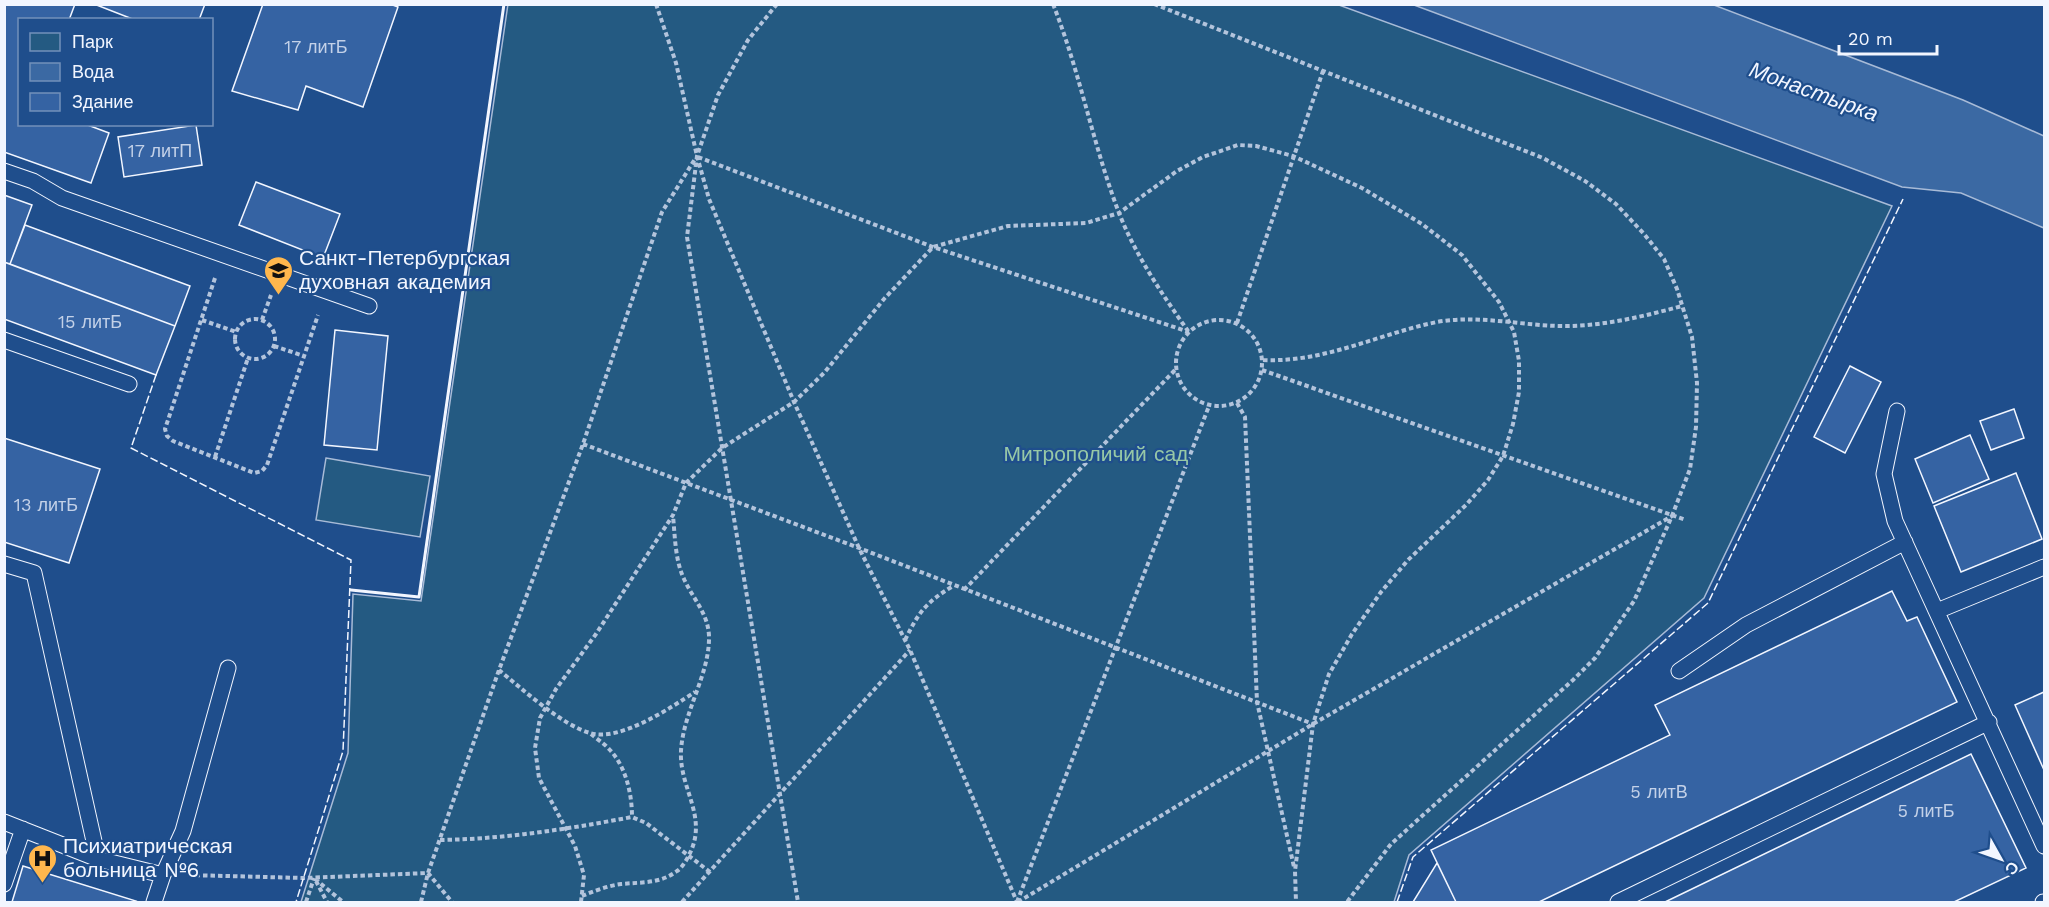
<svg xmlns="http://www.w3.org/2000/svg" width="2049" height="907" font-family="'Work Sans',sans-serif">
<rect width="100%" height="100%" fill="#1f4e8c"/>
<path fill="#245a82" stroke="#a8bbd7" stroke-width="1.5" d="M508,4L1339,5L1892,206L1704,598L1409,855L1394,902H301L348,753L353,594L421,601Z
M326,458L430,476L420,537L316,520Z"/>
<path fill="#3b69a3" stroke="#a8bbd7" stroke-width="1.5" d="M1414,5H1714L1963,100L2044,136V228L1961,193L1902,187Z"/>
<path fill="#3563a3" stroke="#f2f6ff" stroke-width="1.5" d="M4,4H75L69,20H20V124H85L109,133L91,183L4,152Z
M94,4H205L199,20H135Z
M263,4H390L398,7L363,107L306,86L298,110L232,91Z
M196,125L202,165L124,177L118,137Z
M256,182L340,214L323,258L239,225Z
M4,195L32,205L10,264L4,262Z
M25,225L190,286L175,326L10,264Z
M4,262L175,326L156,375L4,319Z
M335,330L388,336L377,450L324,445Z
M1850,366L1881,382L1845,453L1814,437Z
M2014,409L2024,438L1991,450L1980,421Z
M1970,435L1989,479L1933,503L1915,459Z
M4,438L100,469L69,563L4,542Z
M2016,473L2042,539L1961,572L1934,506Z
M1892,591L1907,621L1917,617L1957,702L1539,902H1456L1431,850L1670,735L1655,705Z
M2044,692V770L2015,705Z
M1971,754L2026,868L1954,902H1665Z
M1437,863L1456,902H1413Z
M23,866L136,901L135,902H12Z"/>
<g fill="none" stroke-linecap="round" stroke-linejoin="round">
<defs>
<path id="service" d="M4,171L33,181L62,198L369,306
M4,340L129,384
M1897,411L1884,474L1895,521L2044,846
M4,564L34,573L98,859
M1937,611L2044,567
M1679,671L1746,625L1905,542
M4,822L98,859L163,875L154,902
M163,875L183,831L228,668
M4,884L23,829
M1618,902L1989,722
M2043,902H2044"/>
</defs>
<use href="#service" stroke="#f2f6ff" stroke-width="17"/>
<path stroke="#b3c4dc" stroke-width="4" stroke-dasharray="4.5 3" stroke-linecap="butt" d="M656,4L676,63L697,156L709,199L794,402L859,548L910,650L1017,902
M777,4L748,40L718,95L697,156L687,237L798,902
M1053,4C1080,72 1093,145 1119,213C1136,256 1162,294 1188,331
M1154,4L1543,158L1585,181L1616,204L1644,234L1664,259L1677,289L1692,337L1697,383L1696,427L1690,469L1672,516L1634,601L1595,658L1573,680L1391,844L1347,902
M698,157L933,247L1189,332
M215,278L165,429L167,436L173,441L254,473L262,471L267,465L318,315
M235 339a20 20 0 1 1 40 0a20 20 0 1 1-40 0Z
M1176 363a43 43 0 1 1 86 0a43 43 0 1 1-86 0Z
M202,320L236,332
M262,320L271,295
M1237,323L1323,71
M274,346L304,356
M1263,360C1324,363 1378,334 1437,322C1481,314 1525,327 1570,326C1608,325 1645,316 1682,306
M1262,370L1686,520
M1237,403L1245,417L1257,702L1294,867
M583,444L859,548L1313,724
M215,457L248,358
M964,590L1176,369
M905,640C919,612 925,603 953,586
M499,670C522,689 562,725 590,733C620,742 670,708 695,692
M591,734C597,739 605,744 610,750C626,767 632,794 632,817
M440,840C505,839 568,829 632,817L646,823L710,872
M188,875L304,878L428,873L452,902
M315,879L343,902
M316,881L327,902
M582,896C594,891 607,886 621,884C641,882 660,884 677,871C683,867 687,859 690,853C708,816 679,788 681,751C683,712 710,674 709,636C708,613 693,599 684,579C675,560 675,536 673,516
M306,902L314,878
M421,902L428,873L499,670L583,444L662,212L695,159
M581,902L584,875L575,846L539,778L535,748L540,718L556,689L596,634L673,515L686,483L722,448L794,402L824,373L884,299L933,247L1008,226L1086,223L1119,213L1177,171L1203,157L1238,145L1256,146L1293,156L1362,188L1422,224L1462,255L1499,302L1514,332L1519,361V392L1513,424L1503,456L1488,480L1466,505L1408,560L1381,592L1352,634L1329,674L1313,724L1295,871L1296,902
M682,902L910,650
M1017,902L1209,406
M1018,902L1313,724L1672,516"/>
<use href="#service" stroke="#1f4e8c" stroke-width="15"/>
<path stroke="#f2f6ff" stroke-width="1.5" stroke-dasharray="8 3" stroke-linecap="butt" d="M156,375L131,448L351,560L343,751L296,902
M1397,902L1413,857L1708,603L1903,199"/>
<path stroke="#f2f6ff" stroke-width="3" d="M351,590L419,597L504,4"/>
</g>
<defs>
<symbol id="university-pin" viewBox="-11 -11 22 30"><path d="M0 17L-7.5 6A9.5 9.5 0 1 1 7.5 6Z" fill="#ffb74d" stroke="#1f4e8c"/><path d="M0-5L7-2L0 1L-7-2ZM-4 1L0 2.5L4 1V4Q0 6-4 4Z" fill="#111"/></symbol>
<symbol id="hospital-pin" viewBox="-11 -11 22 30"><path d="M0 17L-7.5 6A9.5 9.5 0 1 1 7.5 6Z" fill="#ffb74d" stroke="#1f4e8c"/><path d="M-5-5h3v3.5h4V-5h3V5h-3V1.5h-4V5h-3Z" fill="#111"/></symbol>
</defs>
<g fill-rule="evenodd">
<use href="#university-pin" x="262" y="254" width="33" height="45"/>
<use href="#hospital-pin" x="26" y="842" width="33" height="45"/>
</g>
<g text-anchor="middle" stroke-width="4.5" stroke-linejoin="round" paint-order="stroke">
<g font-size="18" fill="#c3d1e8">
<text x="316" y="53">17 литБ</text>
<text x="160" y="157">17 литП</text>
<text x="90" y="328">15 литБ</text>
<text x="46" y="511">13 литБ</text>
<text x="1659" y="798">5 литВ</text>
<text x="1926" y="817">5 литБ</text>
</g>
<g font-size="21" fill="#f2f6ff" stroke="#1f4e8c" text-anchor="start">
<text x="299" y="265">Санкт-Петербургская<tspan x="299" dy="24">духовная академия</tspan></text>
<text x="63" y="853">Психиатрическая<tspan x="63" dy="24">больница №6</tspan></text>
</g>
<g font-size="21" fill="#97c8a6" stroke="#1f4e8c">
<text x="1096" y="461">Митрополичий сад</text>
</g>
<g font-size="22" font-style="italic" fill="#f2f6ff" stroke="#1f4e8c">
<text transform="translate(1814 91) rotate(20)" y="8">Монастырка</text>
</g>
</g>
<rect width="2049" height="907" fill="none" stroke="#f2f6ff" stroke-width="12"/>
<rect x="18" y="18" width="195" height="108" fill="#1f4e8c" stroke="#7391ba" stroke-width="1.5"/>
<rect x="30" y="33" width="30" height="18" fill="#245a82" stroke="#7391ba" stroke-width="1.5"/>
<text x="72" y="48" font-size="18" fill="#f2f6ff">Парк</text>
<rect x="30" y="63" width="30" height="18" fill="#3b69a3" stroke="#7391ba" stroke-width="1.5"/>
<text x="72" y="78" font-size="18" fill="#f2f6ff">Вода</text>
<rect x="30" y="93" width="30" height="18" fill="#3563a3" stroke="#7391ba" stroke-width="1.5"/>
<text x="72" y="108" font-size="18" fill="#f2f6ff">Здание</text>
<g transform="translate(2001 859) rotate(130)" stroke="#1f4e8c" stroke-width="4.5" paint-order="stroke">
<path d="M0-4.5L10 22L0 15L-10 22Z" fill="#f2f6ff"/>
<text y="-9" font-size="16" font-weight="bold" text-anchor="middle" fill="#f2f6ff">С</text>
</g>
<path d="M1839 45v9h98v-9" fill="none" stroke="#f2f6ff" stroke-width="3"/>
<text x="1848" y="45" font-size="18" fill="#f2f6ff" stroke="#1f4e8c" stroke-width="4.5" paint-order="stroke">20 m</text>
</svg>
